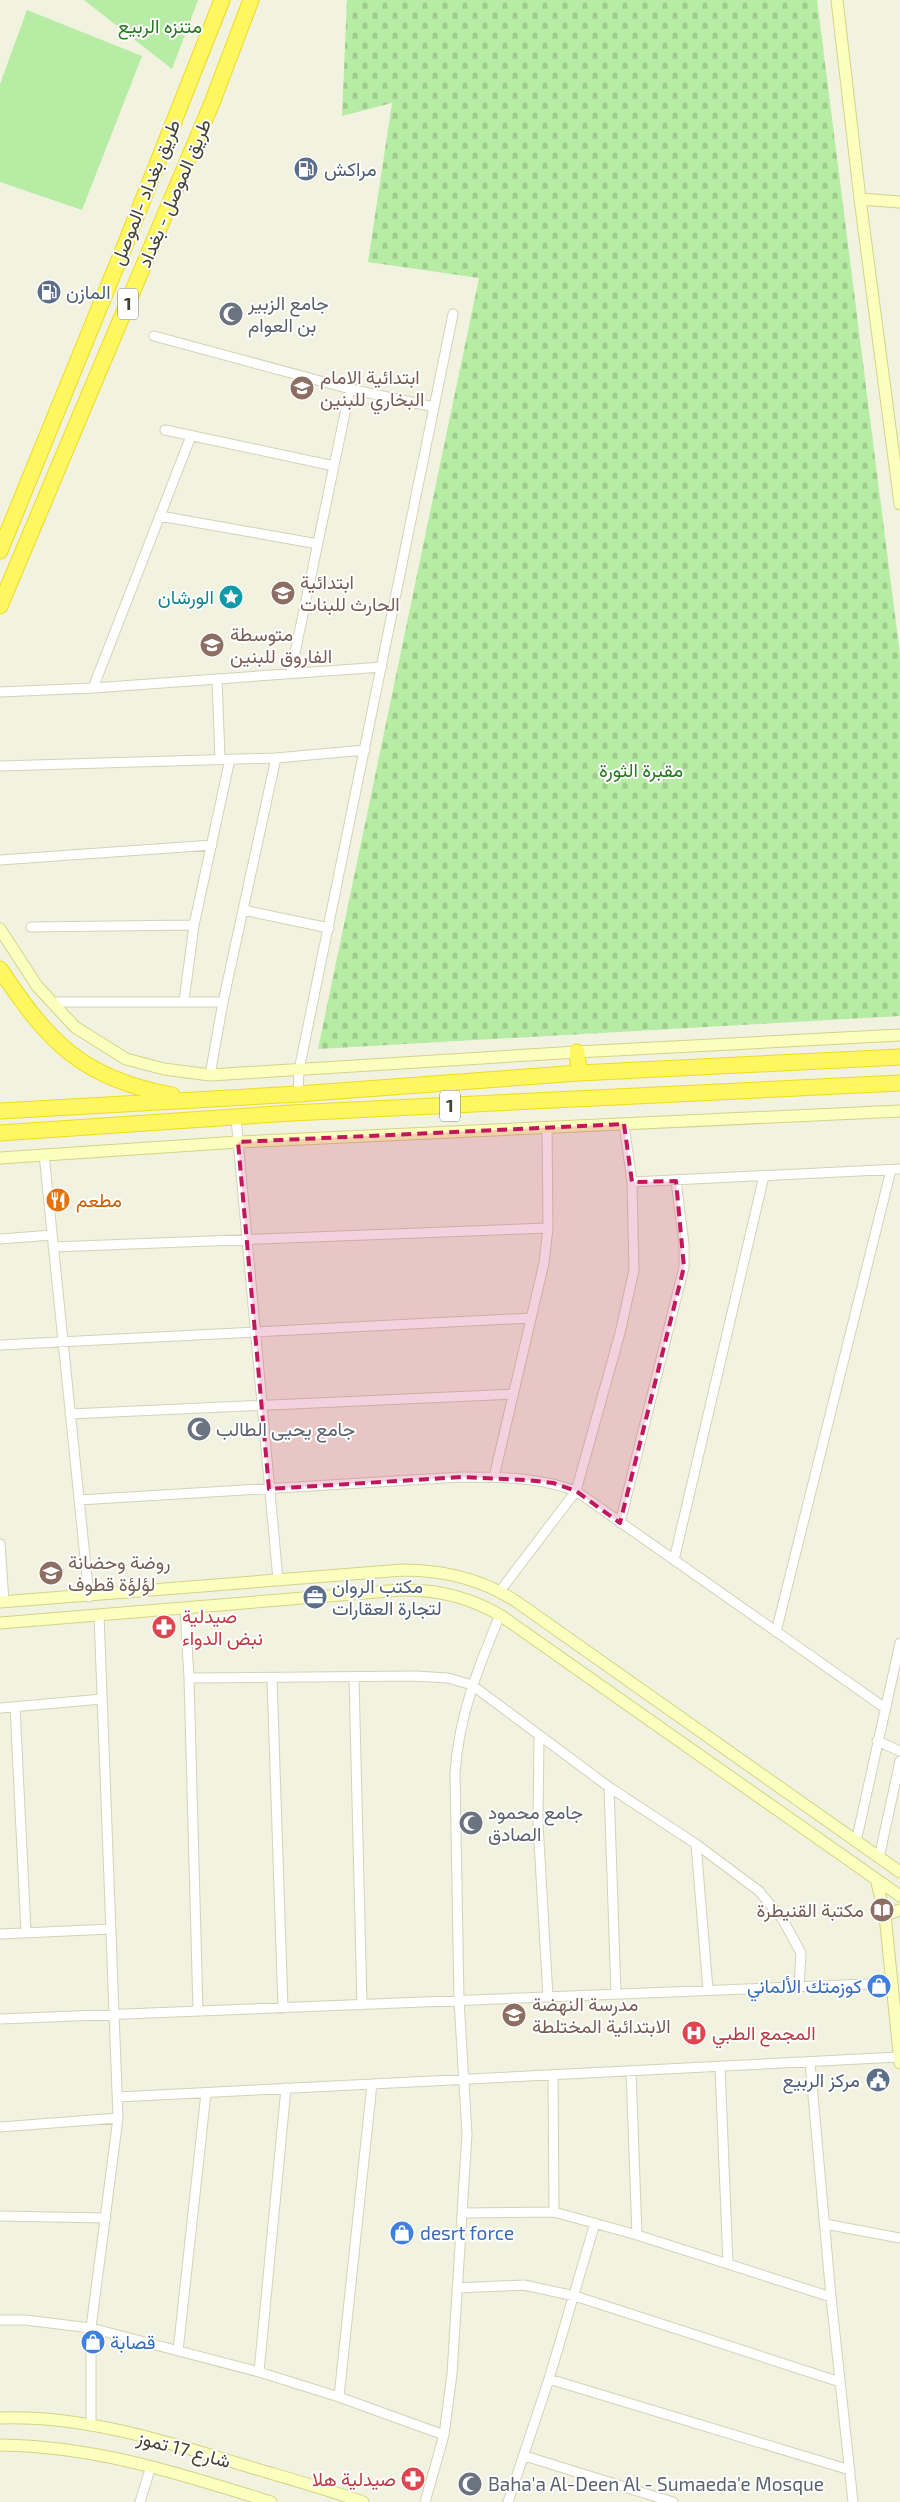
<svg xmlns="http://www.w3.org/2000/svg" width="900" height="2502" font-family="'Exo 2',Vazirmatn,sans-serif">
<defs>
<pattern id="cemetery-stones" width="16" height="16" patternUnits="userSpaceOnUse" patternTransform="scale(1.25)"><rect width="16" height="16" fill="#b7eca4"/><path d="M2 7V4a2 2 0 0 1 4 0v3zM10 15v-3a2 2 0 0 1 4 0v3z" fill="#9fcc8e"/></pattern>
</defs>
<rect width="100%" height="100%" fill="#f2f2e0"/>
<path fill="url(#cemetery-stones)" d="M347,0H817L900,655V1016L318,1049L479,278L368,262L392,103L342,116Z"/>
<path fill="#b7eca4" d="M84,0H198L172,69Z
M27,10L142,56L82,210L0,182V84Z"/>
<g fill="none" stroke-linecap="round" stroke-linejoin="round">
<defs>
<path id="street" d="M154,336L350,389L434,407
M165,430L334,466
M160,516L318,544
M291,672L350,389
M217,679L220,758
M93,688L191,436
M0,692L93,688L382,667
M0,766L276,758L365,750
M0,860L212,845
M243,910L329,928
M31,927L194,925
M184,1001L194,925L230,759
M51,1002H223
M210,1075L223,1002L276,758
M298,1094L299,1070L453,314
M236,1118L278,1580
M44,1154L89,1597
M632,1182L900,1169
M0,1239L52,1235
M53,1247L548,1228
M0,1345L531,1318
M70,1414L513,1394
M494,1477L544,1263L548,1228L547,1127
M79,1500L461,1477C500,1477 539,1477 576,1491L885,1708
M620,1523L684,1267V1244L676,1181
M0,1544L4,1602
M674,1560L764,1176
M500,1591L576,1491L620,1333L634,1270L632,1182L624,1124
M185,1608L189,1678L198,2011
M776,1632L891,1170
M189,1678L415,1676L448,1678L472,1685L609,1787L696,1844L759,1891L783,1920L801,1953L799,1986
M272,1678L283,2008
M354,1678L362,2005
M15,1707L26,1932
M0,1708L102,1699
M539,1736L538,1824L548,1997
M877,1741L900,1751
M609,1787L616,1994
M856,1842L900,1643
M696,1844L708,1990
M879,1858L900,1761
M0,1934L111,1929
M0,2019L892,1983
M810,2062L831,2297L853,2502
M720,2066L728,2264
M631,2071L637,2235
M553,2075L554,2212
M118,2097L899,2057
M0,2127L118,2118
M463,2213L554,2212L637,2235L831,2297
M0,2216L106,2218
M825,2224L900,2238
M457,2288L524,2285L575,2296L840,2382
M0,2320H25L91,2328L259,2372L339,2397L444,2435
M178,2351L206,2093
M259,2372L286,2088
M549,2379L850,2470
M339,2397L372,2084
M91,2426V2328L118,2118L99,1615
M525,2456L673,2502
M140,2502L151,2466
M425,2502L444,2435L452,2374L467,2134L459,2000L455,1773C459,1715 478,1668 500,1615
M508,2502L549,2379L595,2223"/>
<path id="secondary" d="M837,0L860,199L900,504
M860,199L900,202
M0,929L37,986L75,1027L126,1059L164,1069L210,1075L577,1052L900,1035
M0,1158L238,1142L900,1111
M0,1602L403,1570C445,1570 482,1579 517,1602L900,1872
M0,1623L401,1590C437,1589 469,1597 500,1615L900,1896
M876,1879L885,1915L900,2063
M885,1915L900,1910
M0,2418C82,2415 165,2441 243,2465C283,2477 324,2488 363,2502
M0,2445C96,2446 181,2474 271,2502"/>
<path id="highway" d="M0,551L125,245L222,0
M0,606L212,103L251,0
M0,969C48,1042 83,1079 172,1095
M577,1052L579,1073
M0,1111L298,1094L579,1073L900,1057
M0,1133L292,1113L900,1083"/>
</defs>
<use href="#street" stroke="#d4d2b6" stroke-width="11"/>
<use href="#secondary" stroke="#d3d489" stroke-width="13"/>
<use href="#highway" stroke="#eddb20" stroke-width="17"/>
<use href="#street" stroke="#fff" stroke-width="9"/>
<use href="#secondary" stroke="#fcffbe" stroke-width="11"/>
<use href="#highway" stroke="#fff75f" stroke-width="15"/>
</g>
<path fill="#c2185b" fill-opacity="0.2" stroke="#c2185b" stroke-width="4" stroke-dasharray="10 6" stroke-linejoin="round" d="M624,1124L632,1182L676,1181L684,1267L620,1523L576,1491L553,1483L527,1480L461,1477L269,1489L238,1142Z"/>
<defs>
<symbol id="fuel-disc" viewBox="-11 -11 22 22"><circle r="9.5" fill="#5c6f8a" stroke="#fff"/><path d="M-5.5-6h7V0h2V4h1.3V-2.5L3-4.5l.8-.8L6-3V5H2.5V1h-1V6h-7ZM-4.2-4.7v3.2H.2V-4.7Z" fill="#fff"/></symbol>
<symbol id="mosque-disc" viewBox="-11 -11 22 22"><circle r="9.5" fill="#6b7280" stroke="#fff"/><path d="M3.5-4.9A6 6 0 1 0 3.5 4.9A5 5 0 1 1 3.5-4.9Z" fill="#fff"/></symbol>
<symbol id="school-disc" viewBox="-11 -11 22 22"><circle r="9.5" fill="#8d6e63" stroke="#fff"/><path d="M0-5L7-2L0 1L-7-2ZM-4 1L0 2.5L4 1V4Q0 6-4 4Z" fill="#fff"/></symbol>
<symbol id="sight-disc" viewBox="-11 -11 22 22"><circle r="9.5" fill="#0f9aa8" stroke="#fff"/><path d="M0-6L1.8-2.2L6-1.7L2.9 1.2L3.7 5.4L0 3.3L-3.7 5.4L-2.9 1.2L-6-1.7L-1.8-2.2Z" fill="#fff"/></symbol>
<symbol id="restaurant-disc" viewBox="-11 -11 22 22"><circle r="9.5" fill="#e8710a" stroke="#fff"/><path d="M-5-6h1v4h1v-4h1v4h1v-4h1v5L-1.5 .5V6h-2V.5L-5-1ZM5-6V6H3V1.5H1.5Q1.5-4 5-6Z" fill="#fff"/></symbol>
<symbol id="office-disc" viewBox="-11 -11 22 22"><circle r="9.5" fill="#5c6f8a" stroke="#fff"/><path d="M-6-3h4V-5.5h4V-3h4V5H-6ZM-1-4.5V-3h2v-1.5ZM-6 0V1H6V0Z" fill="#fff"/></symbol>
<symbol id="pharmacy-disc" viewBox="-11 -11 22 22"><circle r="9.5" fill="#e0444e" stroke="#fff"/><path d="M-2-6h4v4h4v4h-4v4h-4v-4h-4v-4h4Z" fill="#fff"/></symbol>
<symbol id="library-disc" viewBox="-11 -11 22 22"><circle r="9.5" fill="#8d6e63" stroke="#fff"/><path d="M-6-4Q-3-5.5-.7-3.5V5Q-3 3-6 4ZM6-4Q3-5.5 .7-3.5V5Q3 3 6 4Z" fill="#fff"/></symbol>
<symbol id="shop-disc" viewBox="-11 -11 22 22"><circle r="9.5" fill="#3f7fe0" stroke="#fff"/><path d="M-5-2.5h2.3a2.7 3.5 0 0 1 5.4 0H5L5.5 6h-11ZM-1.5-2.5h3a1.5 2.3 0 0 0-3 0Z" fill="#fff"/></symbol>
<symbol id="hospital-disc" viewBox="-11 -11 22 22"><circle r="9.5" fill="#e0444e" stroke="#fff"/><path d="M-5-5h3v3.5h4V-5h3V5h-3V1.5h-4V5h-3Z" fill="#fff"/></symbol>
<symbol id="civic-disc" viewBox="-11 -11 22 22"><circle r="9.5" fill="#5c6f8a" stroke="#fff"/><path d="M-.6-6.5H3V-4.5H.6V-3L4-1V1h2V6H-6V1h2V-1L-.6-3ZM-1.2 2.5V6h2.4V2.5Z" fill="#fff"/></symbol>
</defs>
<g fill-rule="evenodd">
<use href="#fuel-disc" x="292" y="155" width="28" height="28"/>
<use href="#fuel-disc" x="35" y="278" width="28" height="28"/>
<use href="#mosque-disc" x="217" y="300" width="28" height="28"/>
<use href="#school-disc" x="288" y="374" width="28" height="28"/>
<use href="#school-disc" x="269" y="579" width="28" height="28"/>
<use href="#sight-disc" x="217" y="583" width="28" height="28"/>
<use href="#school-disc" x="198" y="631" width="28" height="28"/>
<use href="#restaurant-disc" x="44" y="1186" width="28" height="28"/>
<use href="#mosque-disc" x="185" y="1415" width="28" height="28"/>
<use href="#school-disc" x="37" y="1559" width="28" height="28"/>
<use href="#office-disc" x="301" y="1583" width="28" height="28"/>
<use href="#pharmacy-disc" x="150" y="1613" width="28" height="28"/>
<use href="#mosque-disc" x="457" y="1809" width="28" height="28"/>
<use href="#library-disc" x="868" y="1896" width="28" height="28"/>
<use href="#shop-disc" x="865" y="1972" width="28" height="28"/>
<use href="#school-disc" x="500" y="2001" width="28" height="28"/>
<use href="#hospital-disc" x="680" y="2019" width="28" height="28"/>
<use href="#civic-disc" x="864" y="2066" width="28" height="28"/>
<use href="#shop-disc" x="388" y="2219" width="28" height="28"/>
<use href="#shop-disc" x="79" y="2328" width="28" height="28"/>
<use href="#pharmacy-disc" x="399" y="2465" width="28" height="28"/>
<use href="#mosque-disc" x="456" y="2470" width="28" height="28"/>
</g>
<g text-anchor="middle" stroke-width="4" stroke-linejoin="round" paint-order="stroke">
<g fill="#fff" stroke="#7c7b6f" stroke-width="1">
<rect x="118" y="288.5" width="20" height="31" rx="4"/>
<rect x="440" y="1090.5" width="20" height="31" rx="4"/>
</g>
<g font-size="18" font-weight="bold" fill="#444231">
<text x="128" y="310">1</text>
<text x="450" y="1112">1</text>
</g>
<g font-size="19" fill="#287a20" stroke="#fff">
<text x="160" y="33">متنزه الربيع</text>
<text x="641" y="777">مقبرة الثورة</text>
</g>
<g font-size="19" fill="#4e5e75" stroke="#fff" text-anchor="start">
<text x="324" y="176">مراكش</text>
<text x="66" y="299">المازن</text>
<text x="332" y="1593">مكتب الروان<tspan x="332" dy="22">لتجارة العقارات</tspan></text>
<text x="860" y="2087" text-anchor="end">مركز الربيع</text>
</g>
<g font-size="19" fill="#444231" stroke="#fff">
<text transform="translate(145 192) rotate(-68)" y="7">طريق بغداد -الموصل</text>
<text transform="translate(174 193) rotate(-67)" y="7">طريق الموصل - بغداد</text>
<text transform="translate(184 2449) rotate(15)" y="7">شارع 17 تموز</text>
</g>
<g font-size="19" fill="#5b616d" stroke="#fff" text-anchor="start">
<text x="248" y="310">جامع الزبير<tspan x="248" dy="22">بن العوام</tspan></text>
<text x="216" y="1436">جامع يحيى الطالب</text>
<text x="488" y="1819">جامع محمود<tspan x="488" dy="22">الصادق</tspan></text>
<text x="488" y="2491">Baha'a Al-Deen Al - Sumaeda'e Mosque</text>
</g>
<g font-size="19" fill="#785e54" stroke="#fff" text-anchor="start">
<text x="320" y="384">ابتدائية الامام<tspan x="320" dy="22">البخاري للبنين</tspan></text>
<text x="300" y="589">ابتدائية<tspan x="300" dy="22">الحارث للبنات</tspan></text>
<text x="230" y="641">متوسطة<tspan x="230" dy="22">الفاروق للبنين</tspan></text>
<text x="68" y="1569">روضة وحضانة<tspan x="68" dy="22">لؤلؤة قطوف</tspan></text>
<text x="864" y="1917" text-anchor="end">مكتبة القنيطرة</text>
<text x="532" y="2011">مدرسة النهضة<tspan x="532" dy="22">الابتدائية المختلطة</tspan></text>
</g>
<g font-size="19" fill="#0d838f" stroke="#fff" text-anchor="end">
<text x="214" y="604">الورشان</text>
</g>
<g font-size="19" fill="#c56008" stroke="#fff" text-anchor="start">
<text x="76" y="1207">مطعم</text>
</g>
<g font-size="19" fill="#be3a42" stroke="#fff" text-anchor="start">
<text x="182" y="1623">صيدلية<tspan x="182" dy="22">نبض الدواء</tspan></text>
<text x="712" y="2040">المجمع الطبي</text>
<text x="396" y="2486" text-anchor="end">صيدلية هلا</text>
</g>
<g font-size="19" fill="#366cbe" stroke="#fff" text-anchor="start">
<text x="862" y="1993" text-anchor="end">كوزمتك الألماني</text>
<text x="420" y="2240">desrt force</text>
<text x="110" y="2349">قصابة</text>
</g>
</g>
</svg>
